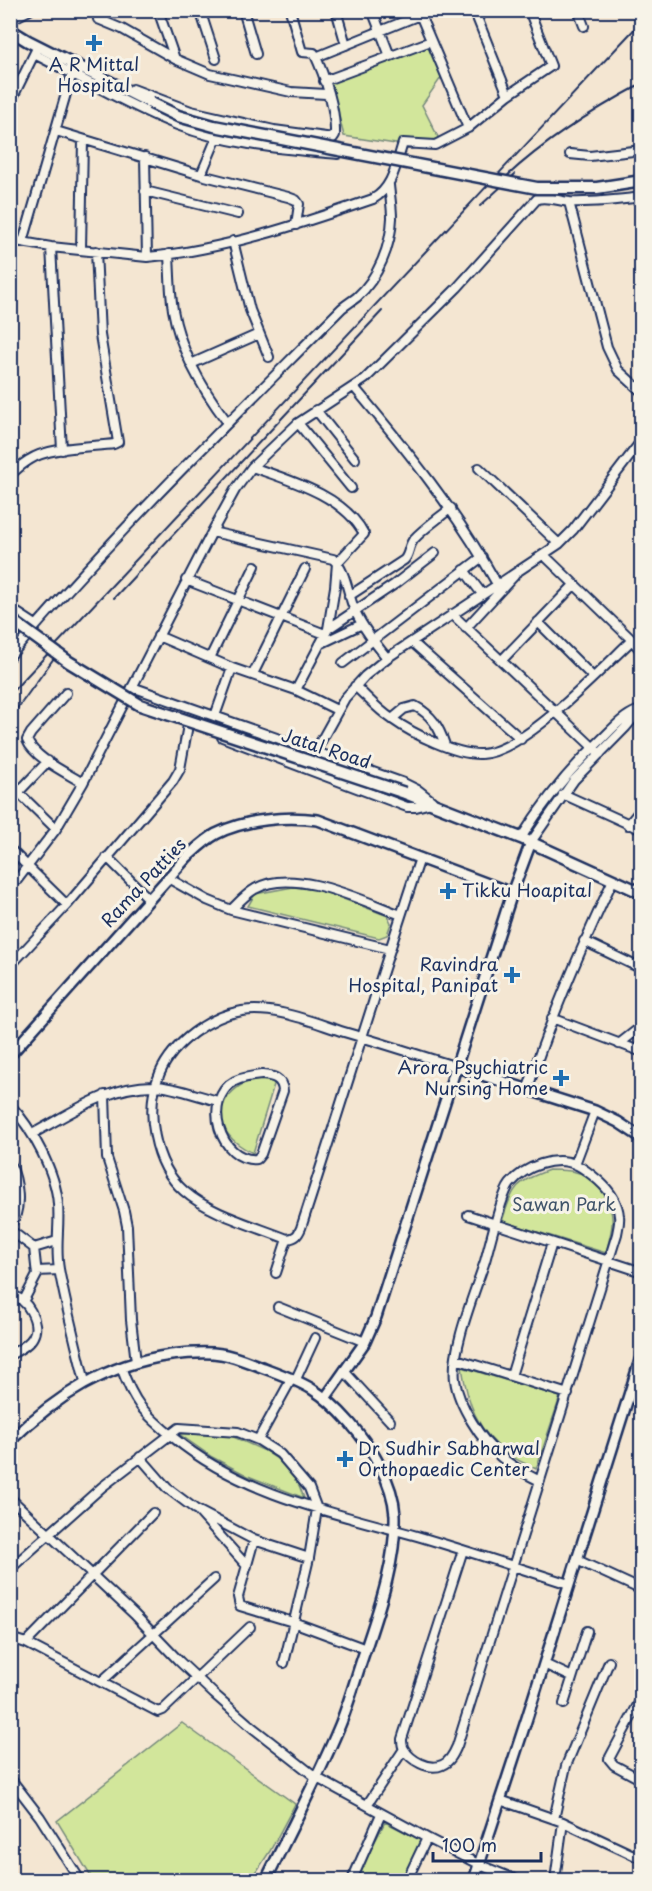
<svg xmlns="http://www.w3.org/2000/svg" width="652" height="1891" font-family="'Playpen Sans',sans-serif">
<rect width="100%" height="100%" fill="#f4e6d2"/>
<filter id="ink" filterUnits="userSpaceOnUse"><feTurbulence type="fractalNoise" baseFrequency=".0167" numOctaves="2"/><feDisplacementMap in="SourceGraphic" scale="12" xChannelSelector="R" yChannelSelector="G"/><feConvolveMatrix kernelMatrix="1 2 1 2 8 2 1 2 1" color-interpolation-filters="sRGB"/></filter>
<g filter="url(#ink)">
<path fill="#d2e69b" stroke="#768a7c" stroke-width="1.5" d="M431,45L443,75L422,105L440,141L428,149L344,136L330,82Z
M293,887L320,890L388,916L391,923L387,935L379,938L248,906L255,894Z
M262,1076L276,1078L253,1153C206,1131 213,1090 262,1076Z
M549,1170C562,1170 575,1170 587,1176C602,1184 614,1208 612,1225C611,1234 608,1244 606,1253L502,1221C514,1186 514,1183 549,1170Z
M462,1367L560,1397L536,1469C527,1464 515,1460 507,1453C477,1432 467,1401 462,1367Z
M179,1434H227L265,1451L286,1465L297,1480L304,1498L248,1476L212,1457Z
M182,1723L295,1804L270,1851L251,1880H93L57,1821Z
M385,1822L423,1841L402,1880H355Z"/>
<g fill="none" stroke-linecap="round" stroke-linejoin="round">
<defs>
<path id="minor" d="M158,10L175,59
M200,10L216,59
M243,10L256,54
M336,10L346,45
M372,10L390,56
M418,10L468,128
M474,10L508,95
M578,10L584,26
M98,19L122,29L175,59L210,74L291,92L326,94L330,98
M98,19L122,10
M10,20L30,10
M34,54C81,77 128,106 177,125C228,145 284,149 338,154
M316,57L432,10
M324,81L431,41
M133,89L191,111L274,130L333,138L335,135C336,109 325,76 314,53L302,52L290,10
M10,103L36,50
M56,131L201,175L288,197L296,200L299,204L296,225
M570,154L590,156L642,150
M145,157L147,257
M201,175L217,137
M145,191L238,214
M569,202L607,347L618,370L642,392
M10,240L51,247L147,257C224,250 300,224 373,199C393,188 396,164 403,143L435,145L468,128L508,95L551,66L529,10
M233,241L250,310L269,357
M23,242L72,73
M51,247L62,450
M81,249L83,140
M169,254C170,273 170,292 173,310C180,352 203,390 228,423
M191,364L259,334
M354,387C407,450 457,512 497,584
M316,410L355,459
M298,423L351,488
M252,467C289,480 345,496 364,534L337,563L335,587L328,629L296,690
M479,468L559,544
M10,475C16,470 22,464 29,460C48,447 91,447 114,444L118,442L100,335L96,251
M212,532L333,559C347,572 347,593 355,611C363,628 375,643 387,658
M544,555L632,640L642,652
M464,570L482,594
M186,580L325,634
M349,596L404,560C410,554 408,546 414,539C424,528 439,518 451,508
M10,608L36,625
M452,614L600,754
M538,622L593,677
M466,628L514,576
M328,629L395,584L435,553
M158,636L232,668L296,690L337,710
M412,642L521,739
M320,644L362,624
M10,656C114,534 229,422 342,308C347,304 352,301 357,297C378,278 391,246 392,218C392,207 390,196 389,185
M210,658L255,566
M502,660L574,585
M343,663L482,557
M253,674L305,569
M355,686C367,697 378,710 392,719C413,734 456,755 481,754C523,753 601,669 632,640
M132,687L404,783L418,790L432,801
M66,693L31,733L27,740C34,758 67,773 83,783
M215,716L232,668
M392,719L404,709L415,706C432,715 439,727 445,745
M222,737L407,807H416L431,803
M315,752L345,698L365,676L387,658L559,544L573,530L642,440
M18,792L56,829
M563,794L642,830
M10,801L48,761
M628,825L642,808
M521,838C544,801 572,767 604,737C614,727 624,716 637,711
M531,842L574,780L626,727L642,708
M10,849L67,905
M107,857L149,899
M420,858C379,981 341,1105 301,1228C298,1235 296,1238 287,1239C255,1226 210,1214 184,1191C154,1165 144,1109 160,1073C173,1043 210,1016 242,1011C276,1006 312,1022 344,1032C382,1043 419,1055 457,1067
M168,878L207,900L231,910L390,949
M17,880L56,829L83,783L212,532L235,490L252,467L298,423L365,379L457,288L537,199C547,196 559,201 570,202C594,203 618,200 642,197
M231,910C238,903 246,894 255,889C293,866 363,901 401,915
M584,941L642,969
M10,966L67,905L173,781L180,769L188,725
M552,1018L642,1052
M619,1044L642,1026
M262,1075C273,1076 282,1078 283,1091L261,1154L257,1159C220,1163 201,1099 235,1081C243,1077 253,1076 262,1075Z
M528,1088C551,1017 581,948 613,880
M105,1095L107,1158L124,1211L127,1226L131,1320L136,1362
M10,1105C32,1128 56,1173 58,1204C60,1226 55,1247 59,1269C66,1307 76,1345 85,1382
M32,1134C71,1113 110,1085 155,1086C172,1086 201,1097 218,1101
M10,1163C18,1181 23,1209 10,1226
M575,1164L595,1111
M468,1215L642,1272
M10,1230L34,1248
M37,1271L59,1270
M276,1273L287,1239
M10,1295C27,1297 41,1323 33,1337C29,1345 18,1350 10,1355
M24,1300L37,1275L34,1248L57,1241
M278,1307L365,1342
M456,1359L568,1394
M121,1367C126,1381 132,1395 141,1407C151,1419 163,1429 174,1438C243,1495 334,1513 417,1536C468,1551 519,1568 569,1584
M344,1371L390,1421
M511,1376L552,1243
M296,1379L315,1338
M258,1440L292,1378
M140,1457L167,1488L195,1509L254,1540L309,1558
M10,1498L134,1614L179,1661L214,1694L253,1728L317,1778L427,1838L480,1865L517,1880
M198,1511L247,1566
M254,1540L238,1597L240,1606L293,1622L366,1649
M463,1550L402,1739C402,1742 402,1746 404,1749C410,1760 429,1771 442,1765C450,1762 454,1753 457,1746L617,1234C618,1228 620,1221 619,1216C618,1202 609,1190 599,1181C592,1175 585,1169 577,1165C555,1155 525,1166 510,1184C501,1195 490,1244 485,1261C475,1292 451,1349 455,1380C457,1396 464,1409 472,1422C490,1452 509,1466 540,1481
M577,1560L642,1590
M10,1569L102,1487L179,1428L238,1432L258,1440L280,1454L309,1488L317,1509L309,1558L284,1663
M10,1638L26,1643L158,1712L163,1710L250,1627
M26,1643L153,1513
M544,1664L572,1677
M101,1682L214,1579
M642,1697L609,1759L614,1765L642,1780
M564,1704L587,1631
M10,1778L40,1817L80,1880
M500,1800L563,1822L642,1859
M367,1805L404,1749
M554,1819L566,1766L609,1662
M352,1880L381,1814
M407,1880L427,1838
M555,1880L563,1822"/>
<path id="tertiary" d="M10,1055L187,857C196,849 205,840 216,834C246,819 286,816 318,820L512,893
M457,1067L595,1111L618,1122L642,1138
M326,1397L365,1342L376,1317L512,893L531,842
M10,1441C56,1396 107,1364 171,1355C187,1353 205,1351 221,1354C235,1356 250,1363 264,1368C305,1383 321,1390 350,1423C372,1448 393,1482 395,1515C396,1560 380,1606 366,1648C357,1673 350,1700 340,1725C318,1778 291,1829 266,1880
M474,1880L527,1718L642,1354"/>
<path id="secondary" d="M10,30L28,41L151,103
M405,793L521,838L642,893"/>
</defs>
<use href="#minor" stroke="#1b2f5e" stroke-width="12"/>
<use href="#tertiary" stroke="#1b2f5e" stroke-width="14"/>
<use href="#secondary" stroke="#1b2f5e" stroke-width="15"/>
<use href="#minor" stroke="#f7f3e8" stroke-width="8"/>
<use href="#tertiary" stroke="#f7f3e8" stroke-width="9"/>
<use href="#secondary" stroke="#f7f3e8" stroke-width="10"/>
<path stroke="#1b2f5e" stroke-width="2" d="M506,177C547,139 593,110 642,84
M480,206L515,174
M114,598L382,311
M10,694L642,21
M10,716L20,705L54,658"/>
<defs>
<path id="secondary-bridge" d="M151,103L178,116L214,126L537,188H597L642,181
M10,619L69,662L140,705L405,793"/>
</defs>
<use href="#secondary-bridge" stroke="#1b2f5e" stroke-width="15" stroke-linecap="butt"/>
<use href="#secondary-bridge" stroke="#f7f3e8" stroke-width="10"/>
</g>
</g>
<g fill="#1f6fb2" stroke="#f7f3e8" stroke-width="2">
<path d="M91 34h6v6h6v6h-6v6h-6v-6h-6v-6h6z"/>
<path d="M445 882h6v6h6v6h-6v6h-6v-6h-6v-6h6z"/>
<path d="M509 966h6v6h6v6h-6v6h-6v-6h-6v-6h6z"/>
<path d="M558 1069h6v6h6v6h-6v6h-6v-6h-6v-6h6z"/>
<path d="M342 1450h6v6h6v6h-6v6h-6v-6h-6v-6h6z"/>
</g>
<g text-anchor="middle" stroke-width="6" stroke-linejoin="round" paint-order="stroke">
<g font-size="18" fill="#1b2f5e" stroke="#f7f3e8" text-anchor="start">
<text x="94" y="71" text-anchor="middle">A R Mittal<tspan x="94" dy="21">Hospital</tspan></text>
<text x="462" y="897">Tikku Hoapital</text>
<text x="498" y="971" text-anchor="end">Ravindra<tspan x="498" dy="21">Hospital, Panipat</tspan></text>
<text x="548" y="1074" text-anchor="end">Arora Psychiatric<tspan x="548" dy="21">Nursing Home</tspan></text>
<text x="358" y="1455">Dr Sudhir Sabharwal<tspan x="358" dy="21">Orthopaedic Center</tspan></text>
</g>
<g font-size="18" fill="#1b2f5e" stroke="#f7f3e8">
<text transform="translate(326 749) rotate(18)" y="6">Jatal Road</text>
<text transform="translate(144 883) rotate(-47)" y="6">Rama Patties</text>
</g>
<g font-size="18" fill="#40546a" stroke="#f7f3e8">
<text x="564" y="1211">Sawan Park</text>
</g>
</g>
<rect width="652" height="1891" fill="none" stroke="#f7f3e8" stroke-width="36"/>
<rect x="18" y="18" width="616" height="1855" fill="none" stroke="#1b2f5e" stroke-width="2" filter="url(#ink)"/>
<path d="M433 1852v9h108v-9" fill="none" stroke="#1b2f5e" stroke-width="3"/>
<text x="442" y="1852" font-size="18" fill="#1b2f5e" stroke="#f7f3e8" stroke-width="4.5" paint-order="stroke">100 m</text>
</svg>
